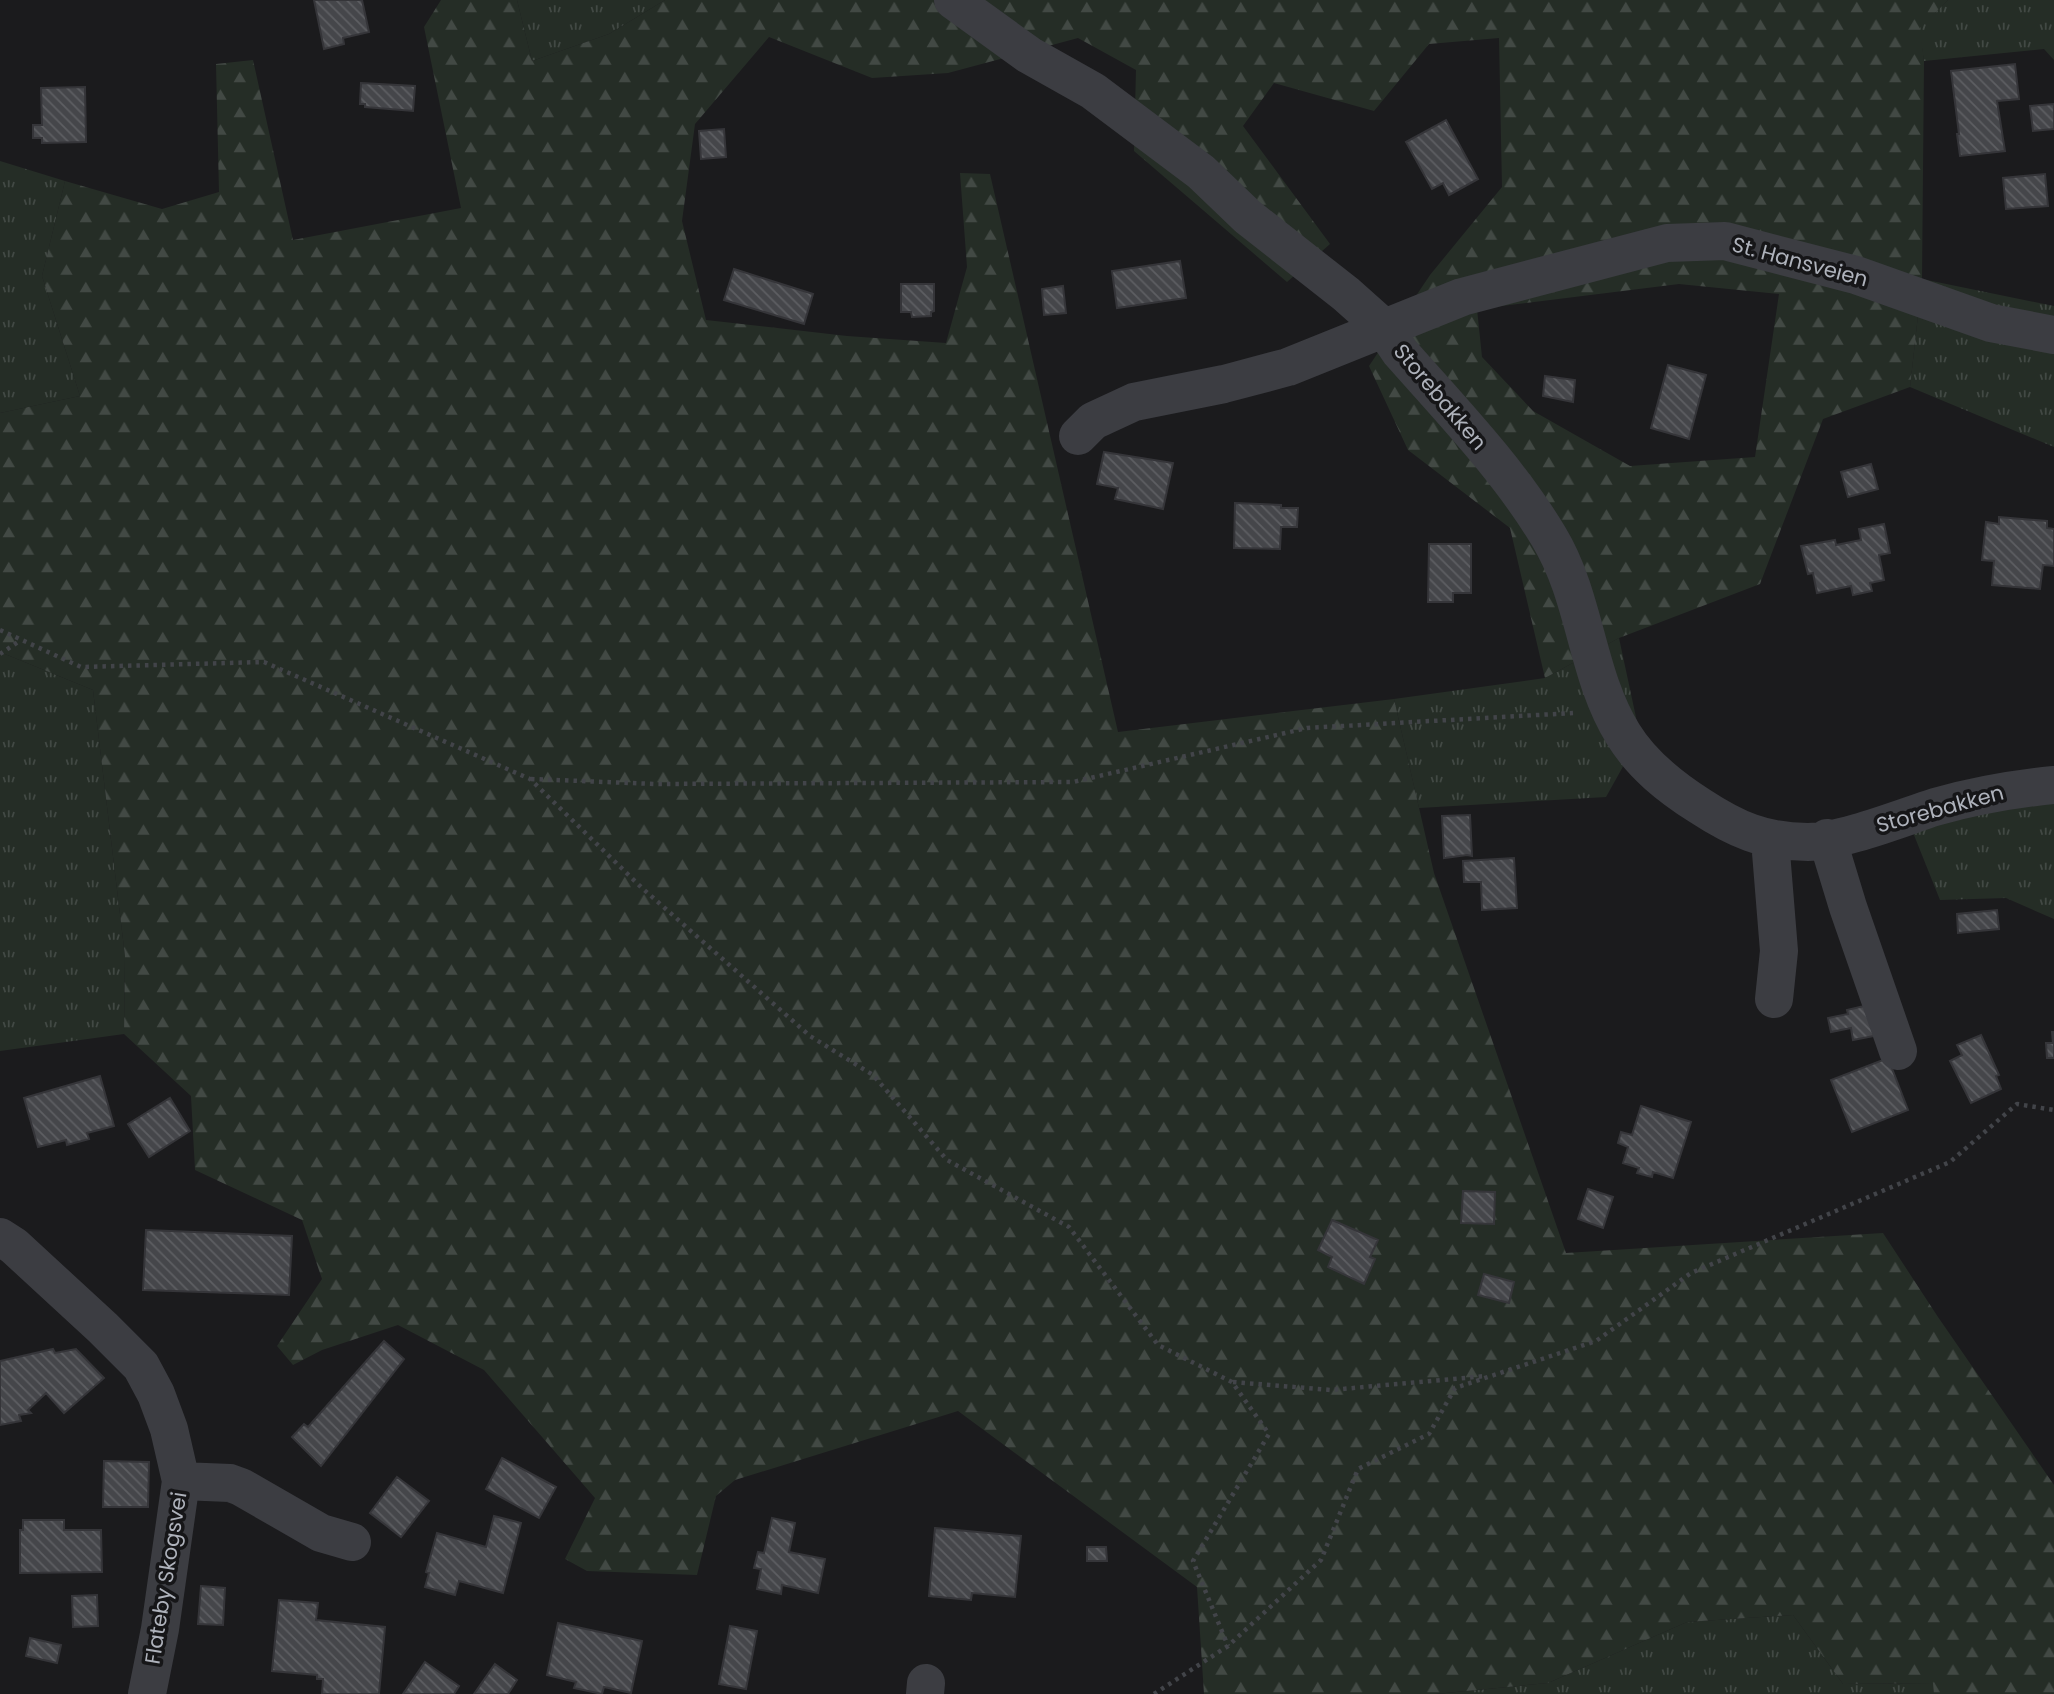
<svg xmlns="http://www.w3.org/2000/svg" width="2054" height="1694" font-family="Poppins,sans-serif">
<defs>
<pattern id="grass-tufts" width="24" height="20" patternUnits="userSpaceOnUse" patternTransform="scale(1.75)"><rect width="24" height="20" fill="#252d26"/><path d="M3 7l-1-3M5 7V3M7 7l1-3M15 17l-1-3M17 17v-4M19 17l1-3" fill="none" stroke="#424944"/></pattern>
<pattern id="forest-firs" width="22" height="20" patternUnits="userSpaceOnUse" patternTransform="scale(1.75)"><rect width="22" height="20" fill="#252d26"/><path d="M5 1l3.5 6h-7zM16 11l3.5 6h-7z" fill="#424944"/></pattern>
<pattern id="building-back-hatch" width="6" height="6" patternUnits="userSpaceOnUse" patternTransform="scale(1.75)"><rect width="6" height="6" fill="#45464a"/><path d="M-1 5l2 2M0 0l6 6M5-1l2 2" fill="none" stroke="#5d5e62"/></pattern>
</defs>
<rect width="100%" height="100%" fill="#1b1b1d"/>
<path fill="url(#grass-tufts)" d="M517,0H665L609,34L532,61Z
M1948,0H2054V60L2044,49L1924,61L1919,28Z
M0,161L65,181L42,276L80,396L0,413Z
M1922,279L2054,306V447L1910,387Z
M1619,638L1640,736L1606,797L1419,808L1394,699L1545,678Z
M0,652L93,690L125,956L124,1034L0,1051Z
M2054,797V919L2006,898L1940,900L1912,830Z
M1793,1615L1843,1684L1934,1683V1694H1436L1548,1683L1687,1622Z"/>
<path fill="url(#forest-firs)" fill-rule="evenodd" d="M441,0H517L532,61L609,34L665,0H1948L1920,28L1924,61L1922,279L1910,387L1823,419L1760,584L1619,638L1545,678L1510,528L1408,450L1369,366L1430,275L1502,187L1499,38L1429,44L1374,111L1274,83L1243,126L1330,244L1287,282L1134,151L1136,70L1078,38L948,73L872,78L769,37L695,124L682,221L706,320L847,336L946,343L967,267L960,173L990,174L1118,732L1394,699L1434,873L1566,1253L1883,1233L1938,1317L2054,1485V1694H1934L1933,1683L1843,1684L1793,1615L1687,1622L1548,1683L1435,1694H1204L1197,1587L958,1411L735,1480L716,1496L697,1575L587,1571L565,1559L595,1498L484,1370L398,1325L322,1350L293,1365L277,1346L322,1279L302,1220L195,1170L191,1096L124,1034L125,956L93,690L0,652V413L80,396L42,276L65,181L162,209L219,192L216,64L253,60L293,240L461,208L424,27ZM1679,284L1779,294L1755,457L1630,466L1533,411L1482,357L1477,309Z"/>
<path fill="url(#building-back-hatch)" stroke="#353539" stroke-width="2" d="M314,0H362L369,32L343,38L344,44L324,49Z
M2015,64L2019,99L1997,101L2005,151L1960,156L1957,134H1959L1951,71Z
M361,83L415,86L413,111L365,107V104H360Z
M85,87L86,142L42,143V138H33V125H42L41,88Z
M2054,104V129L2033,131L2030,106Z
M1446,120L1478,179L1449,195L1443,183L1432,189L1406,142Z
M724,129L726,157L701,159L699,131Z
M2045,174L2048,206L2006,209L2003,178Z
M1180,261L1186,298L1117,308L1112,271Z
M734,269L813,294L804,324L724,300Z
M901,284H934V311L931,312V316L912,317L911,312H901Z
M1063,286L1066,313L1044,315L1042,289Z
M1668,365L1706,375L1689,439L1651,428Z
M1545,376L1575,380L1573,402L1543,396Z
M1104,452L1173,463L1163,509L1115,499L1118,488L1097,484Z
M1871,464L1878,489L1848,497L1841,472Z
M1235,503L1281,505V508H1298L1297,527H1281L1280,549L1234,548Z
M1999,517L2047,521V528L2054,529V566L2043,565L2040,589L1992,585L1994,561L1982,560L1986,522L1999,524Z
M1884,524L1890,553L1879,555L1884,580L1870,583L1872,591L1853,595L1851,586L1817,593L1813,573L1808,574L1801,546L1835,540L1836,545L1861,540L1859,529Z
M1429,544H1471V593H1453V602H1428Z
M1470,815L1472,856L1467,855L1444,858L1442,816Z
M1514,858L1517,908L1482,910L1481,882H1464L1463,861Z
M1997,910L1999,929L1958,933L1957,914Z
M1873,1004L1879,1035L1853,1040L1851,1028L1831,1032L1828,1018L1848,1014L1847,1010Z
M2052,1032H2054V1058H2047L2046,1043H2053Z
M1981,1035L1999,1075L1996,1076L2001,1089L1971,1103L1950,1061L1962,1055L1957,1045Z
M1888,1058L1908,1110L1852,1132L1831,1080Z
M100,1076L114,1126L87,1133L89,1139L67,1145L66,1140L38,1147L24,1098Z
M170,1098L190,1131L149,1157L128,1124Z
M1641,1106L1691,1122L1673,1178L1653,1172L1652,1177L1637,1173L1639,1168L1623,1163L1628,1147L1618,1143L1621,1132L1632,1135Z
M1588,1189L1613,1197L1603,1228L1578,1219Z
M1463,1191L1495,1192L1494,1224L1461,1223Z
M1332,1220L1378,1240L1370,1257L1375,1259L1364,1284L1328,1267L1332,1257L1318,1250Z
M146,1230L292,1236L289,1295L143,1290Z
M1484,1274L1514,1282L1509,1303L1478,1295Z
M384,1341L404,1359L321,1466L292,1437L304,1424L308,1427Z
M53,1349L55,1353L76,1349L104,1378L64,1413L46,1393L28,1410L31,1413L19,1415L21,1421L0,1425V1361Z
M502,1458L556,1487L539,1518L486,1489Z
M104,1461L149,1462L148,1507H103Z
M397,1477L429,1501L401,1537L370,1513Z
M494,1516L521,1523L503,1593L459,1581L455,1595L425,1587L429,1573L426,1572L437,1533L486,1547Z
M772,1518L795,1523L789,1552L825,1559L818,1593L782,1585L781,1594L757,1589L761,1569L754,1568L758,1552L764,1553Z
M23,1520H64V1530H101L102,1572L20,1573V1530H23Z
M935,1528L1021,1536L1015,1597L972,1593L971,1600L929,1596Z
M1087,1547H1106L1107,1561H1087Z
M201,1586L225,1588L223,1625L198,1624Z
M97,1595L98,1626L73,1627L72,1596Z
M279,1600L318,1603L316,1620L385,1627L379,1694H322L323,1679H317V1675L272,1671Z
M558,1623L642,1641L631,1693L604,1687L602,1694L574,1688L576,1682L547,1675Z
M730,1626L757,1631L746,1689L719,1684Z
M30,1638L61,1645L57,1663L26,1656Z
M425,1662L459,1686L454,1694H403Z
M495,1664L517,1680L508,1694H474Z"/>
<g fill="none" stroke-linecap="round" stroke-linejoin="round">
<path stroke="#424449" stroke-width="4.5" stroke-dasharray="3.5 5" stroke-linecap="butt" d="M0,630L81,667L264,662L530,779L642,888L810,1036L873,1075L947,1160L1069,1227L1158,1345L1232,1382L1269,1434L1193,1561L1228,1646
M0,654L21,640
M531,779L655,784L1073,782L1307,728L1573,713
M1233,1382L1331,1390L1486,1376
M1154,1694L1228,1646L1321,1560L1358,1469L1429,1434L1455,1388L1596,1341L1691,1273L1950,1162L2017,1104L2054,1110"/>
<path stroke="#3c3d42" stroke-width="38" d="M953,0L1029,55L1093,91L1201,172L1248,217L1346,294L1383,327L1400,352C1452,411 1509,470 1549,537C1586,598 1586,675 1623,734C1642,765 1670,787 1700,806C1735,829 1764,842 1808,842C1841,842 1901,818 1935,807C1974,796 2013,789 2054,785
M1078,436L1093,421L1134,402L1224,384L1288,367L1462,297L1667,243L1725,241L1856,275L1991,323L2054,335
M1827,838L1848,907L1898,1051
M1770,840L1779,951L1774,999
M0,1237L14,1246L103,1328L141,1366L156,1394L169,1429L181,1481L160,1629L147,1694
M181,1481L230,1483L241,1487L321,1533L352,1542
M925,1694L926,1683"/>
</g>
<g text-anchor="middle" stroke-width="7" stroke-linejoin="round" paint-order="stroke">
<g font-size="21" fill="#aeb2bb" stroke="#161618">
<text transform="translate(1800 262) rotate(15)" y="7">St. Hansveien</text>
<text transform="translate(1440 397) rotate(50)" y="7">Storebakken</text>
<text transform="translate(1940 809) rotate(-15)" y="7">Storebakken</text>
<text transform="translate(166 1578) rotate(-81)" y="7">Flateby Skogsvei</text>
</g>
</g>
</svg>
